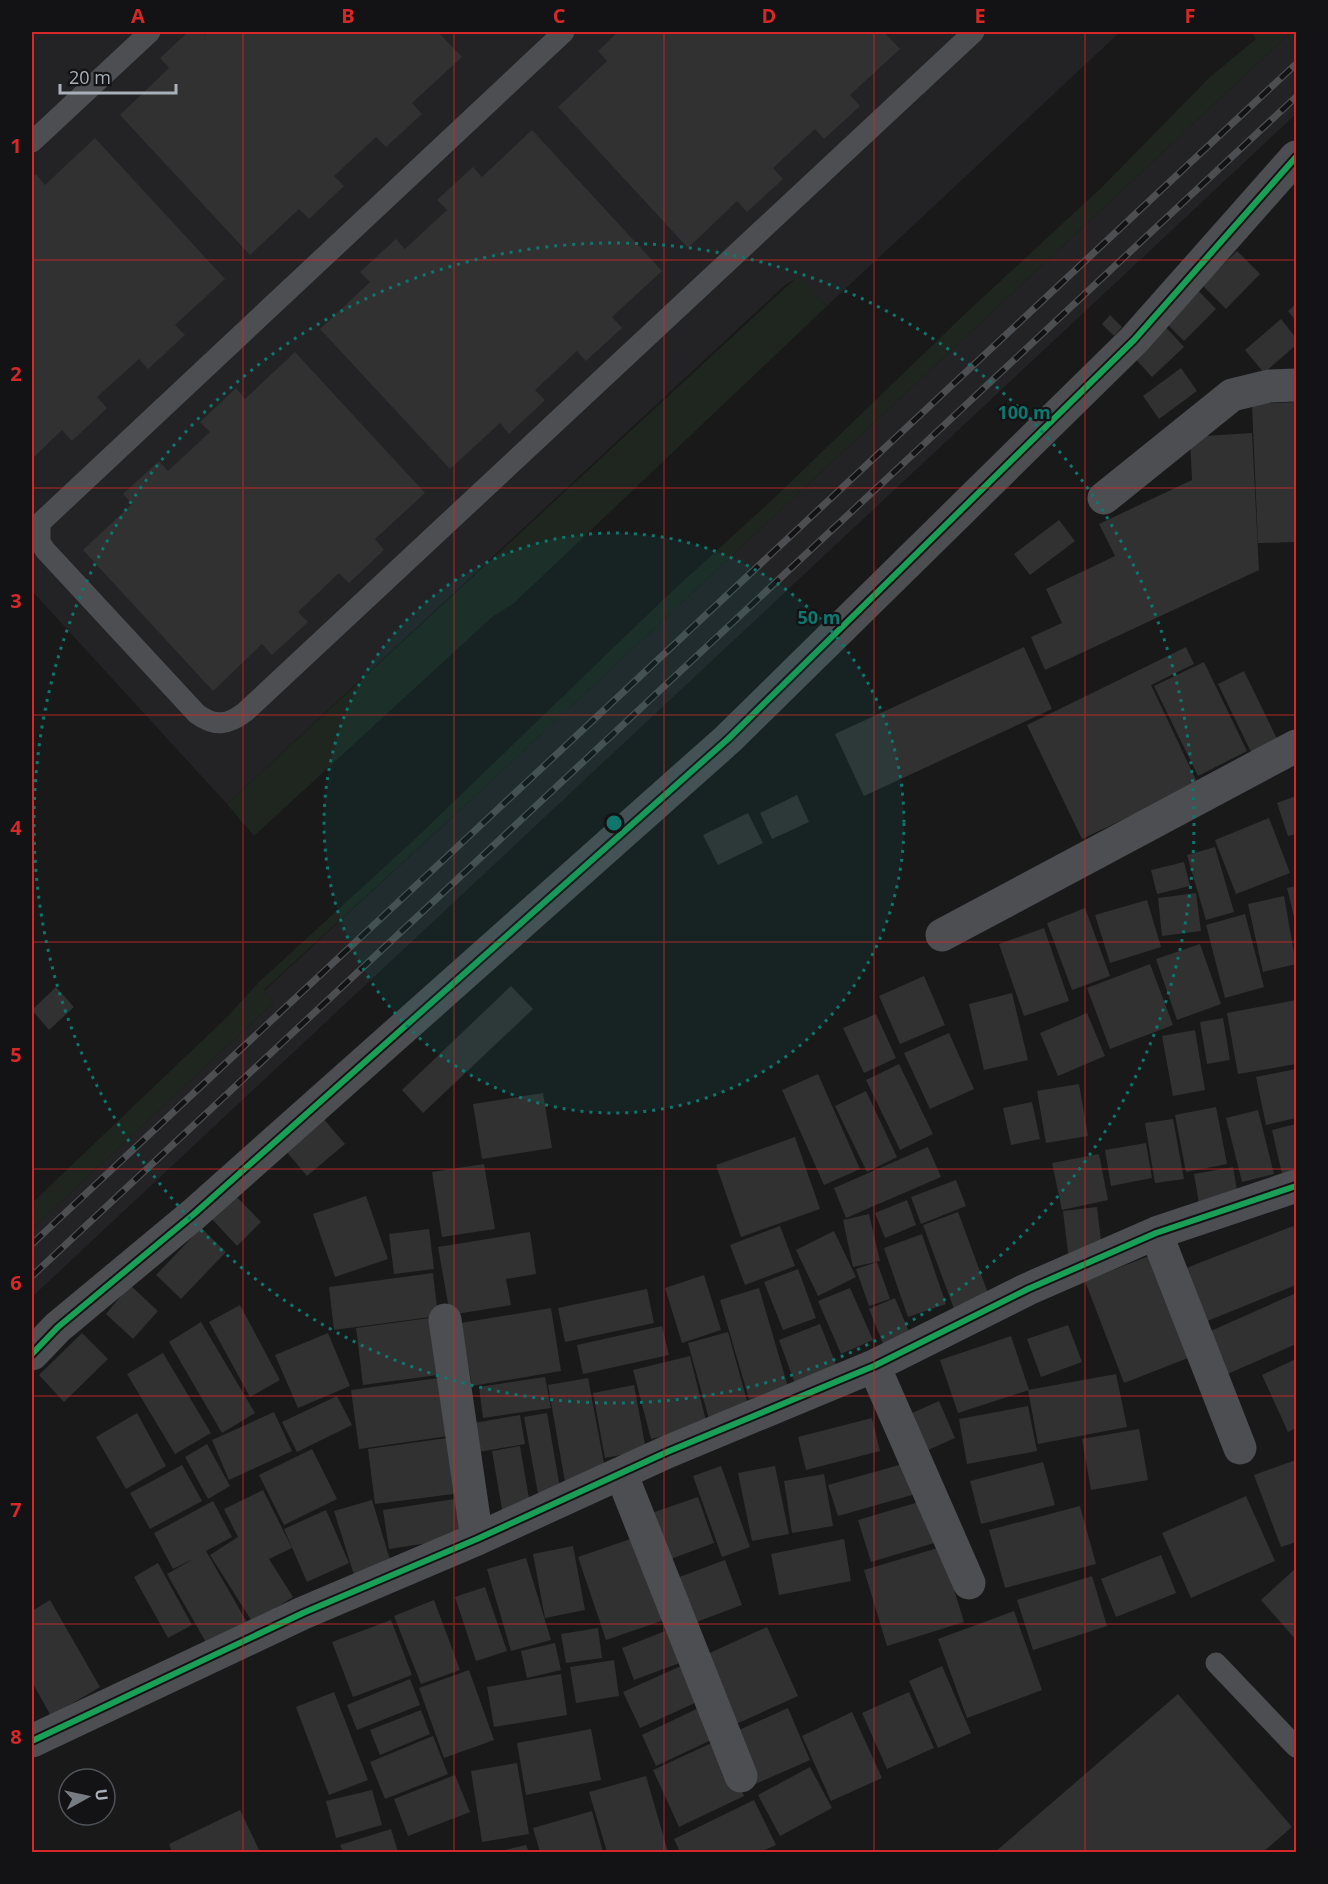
<svg xmlns="http://www.w3.org/2000/svg" width="1328" height="1884" font-family="'Open Sans',sans-serif">
<rect width="100%" height="100%" fill="#191919"/>
<path fill="#232325" d="M32,32H1120L827,306L798,277L784,286L227,804L32,591Z
M1291,32H1296V114L32,1297V1229L274,1002L264,991L488,784Z"/>
<path fill="#1e261f" d="M1251,32H1291L488,784L264,990L274,1002L32,1229V1203L228,1016L259,982L415,839L667,596L772,500L967,312L1101,188L1211,76L1256,39Z
M798,276L827,306L514,603L492,617L254,836L227,804Z"/>
<path fill="#313131" d="M188,32H202L205,35L209,32H438L462,57L412,103L422,114L386,147L376,137L334,176L344,186L309,219L299,209L250,255L120,115L169,68L160,58Z
M618,32H884L900,49L850,95L860,106L824,139L815,129L773,168L783,179L747,212L737,201L688,248L558,107L607,61L598,51Z
M532,130L662,271L612,317L622,328L586,361L577,351L535,390L545,400L509,434L500,423L450,469L320,329L370,282L360,272L396,239L405,249L447,210L437,200L473,167L482,177Z
M95,138L225,279L175,325L185,335L148,369L139,359L97,397L107,408L72,441L62,430L32,459V178L36,174L45,185Z
M1237,251L1260,274L1226,309L1202,285Z
M1193,285L1216,309L1184,341L1160,317Z
M1296,304V321L1288,311Z
M1110,315L1122,327L1114,336L1102,324Z
M1281,319L1296,338V345L1264,373L1245,350Z
M1163,324L1184,347L1152,377L1130,353Z
M295,352L425,493L375,539L384,550L349,583L339,573L298,612L308,622L272,655L262,644L213,691L83,550L132,504L123,494L159,461L168,471L210,432L200,422L236,388L245,399Z
M1181,368L1197,391L1159,419L1143,396Z
M1296,402V542L1258,543L1252,404Z
M1252,433L1259,570L1045,670L1031,637L1062,623L1046,589L1115,556L1099,524L1192,480L1190,437Z
M1059,520L1075,541L1030,575L1014,554Z
M1024,647L1052,709L864,796L835,734Z
M1186,647L1194,664L1151,685L1198,784L1082,839L1027,725Z
M1204,662L1247,751L1198,776L1154,686Z
M1244,671L1280,745L1254,758L1218,684Z
M797,795L809,822L772,839L760,813Z
M1296,796V834L1288,836L1277,803Z
M748,813L763,843L718,865L703,835Z
M1269,818L1290,873L1236,894L1215,840Z
M1215,847L1234,912L1206,920L1187,855Z
M1184,862L1190,886L1157,894L1151,870Z
M1296,886V925L1287,888Z
M1196,893L1201,931L1162,936L1158,898Z
M1284,896L1296,964L1263,972L1248,904Z
M1147,900L1161,947L1110,963L1095,915Z
M1085,908L1110,976L1072,990L1047,923Z
M1245,914L1264,987L1225,998L1206,925Z
M1044,928L1069,1001L1024,1016L999,944Z
M1200,944L1221,1004L1177,1020L1156,959Z
M1150,964L1173,1025L1110,1049L1087,988Z
M924,976L945,1025L900,1044L879,996Z
M511,986L533,1009L423,1113L402,1090Z
M56,987L74,1007L49,1030L32,1010Z
M1012,993L1028,1060L984,1070L969,1004Z
M1296,1000V1064L1238,1074L1227,1013Z
M1087,1013L1105,1056L1058,1076L1040,1033Z
M876,1014L896,1058L864,1073L843,1028Z
M1223,1018L1230,1060L1207,1064L1200,1022Z
M1195,1030L1205,1090L1173,1096L1162,1036Z
M949,1033L974,1089L930,1109L904,1053Z
M899,1064L933,1134L900,1150L866,1080Z
M1296,1069V1118L1266,1125L1256,1077Z
M818,1074L860,1169L824,1185L782,1090Z
M1079,1084L1088,1136L1046,1143L1037,1091Z
M866,1091L897,1157L867,1172L835,1106Z
M543,1093L552,1148L482,1159L473,1104Z
M1032,1102L1040,1139L1011,1145L1003,1108Z
M1216,1107L1227,1164L1186,1172L1175,1115Z
M1258,1110L1274,1174L1242,1182L1226,1118Z
M322,1117L345,1144L307,1176L285,1150Z
M1173,1119L1184,1179L1155,1183L1145,1123Z
M1296,1124V1175L1283,1178L1272,1130Z
M795,1137L820,1209L741,1237L716,1165Z
M1146,1143L1152,1178L1111,1186L1105,1150Z
M928,1147L941,1177L846,1218L834,1188Z
M1099,1154L1108,1200L1062,1210L1052,1163Z
M484,1164L495,1229L442,1237L432,1172Z
M1233,1167L1239,1202L1200,1209L1194,1174Z
M956,1180L966,1206L921,1224L911,1197Z
M235,1195L261,1222L237,1246L211,1218Z
M366,1196L388,1259L335,1277L313,1214Z
M907,1200L916,1225L885,1238L875,1213Z
M1097,1207L1102,1249L1068,1253L1063,1211Z
M958,1212L992,1304L957,1317L923,1225Z
M869,1214L880,1261L853,1267L843,1220Z
M780,1226L795,1266L745,1285L730,1245Z
M1293,1226L1296,1234V1285L1205,1322L1184,1269Z
M201,1228L226,1252L181,1299L156,1275Z
M429,1229L434,1269L394,1274L389,1234Z
M834,1231L856,1277L818,1296L796,1250Z
M530,1232L536,1274L506,1279L511,1305L450,1315L438,1247Z
M922,1234L946,1304L908,1317L884,1248Z
M1149,1256L1188,1358L1124,1383L1085,1281Z
M877,1262L890,1299L869,1306L856,1269Z
M798,1269L816,1318L783,1330L764,1282Z
M433,1273L438,1316L334,1330L329,1287Z
M704,1275L721,1330L682,1343L665,1288Z
M130,1285L158,1311L133,1339L106,1314Z
M759,1288L788,1387L749,1399L720,1300Z
M850,1288L873,1340L841,1354L818,1301Z
M647,1289L654,1323L565,1342L558,1308Z
M1296,1293V1344L1223,1376L1204,1334Z
M895,1298L914,1344L888,1356L869,1309Z
M240,1305L280,1380L250,1397L209,1322Z
M551,1308L561,1371L472,1386L461,1323Z
M437,1317L445,1374L363,1385L356,1328Z
M201,1322L255,1413L222,1433L169,1342Z
M820,1324L839,1372L797,1389L779,1340Z
M1068,1325L1082,1362L1041,1377L1027,1339Z
M662,1326L669,1355L583,1374L577,1345Z
M728,1332L749,1408L709,1419L688,1343Z
M82,1333L108,1359L64,1402L39,1375Z
M328,1333L350,1386L298,1408L275,1355Z
M1011,1336L1029,1390L958,1413L940,1360Z
M163,1353L211,1433L175,1454L127,1374Z
M690,1356L707,1425L651,1439L633,1370Z
M1296,1359V1428L1288,1432L1262,1375Z
M1116,1374L1127,1427L1038,1444L1028,1390Z
M446,1377L455,1435L359,1449L351,1390Z
M545,1377L551,1408L483,1418L479,1387Z
M588,1378L606,1474L565,1482L548,1385Z
M634,1385L646,1450L605,1458L593,1393Z
M337,1396L352,1425L297,1452L282,1422Z
M939,1401L955,1438L919,1454L903,1417Z
M1028,1406L1037,1451L967,1464L959,1419Z
M274,1412L292,1451L229,1480L212,1440Z
M137,1413L166,1466L126,1489L96,1437Z
M547,1413L561,1494L539,1499L524,1417Z
M520,1415L525,1444L479,1452L474,1423Z
M872,1418L880,1451L806,1470L798,1437Z
M1139,1429L1148,1480L1091,1490L1082,1439Z
M454,1437L461,1493L375,1504L368,1449Z
M207,1444L230,1486L208,1499L185,1457Z
M520,1446L531,1510L503,1515L492,1451Z
M312,1449L337,1499L284,1525L259,1475Z
M1296,1460V1542L1281,1547L1254,1475Z
M910,1462L919,1493L838,1516L828,1485Z
M1043,1462L1055,1505L981,1524L970,1481Z
M182,1465L202,1501L150,1529L130,1493Z
M721,1466L750,1547L722,1557L693,1476Z
M775,1466L789,1534L752,1541L738,1473Z
M824,1474L833,1526L792,1533L784,1481Z
M263,1490L292,1548L269,1559L293,1597L253,1623L210,1555L238,1537L224,1509Z
M1246,1496L1275,1561L1191,1598L1162,1533Z
M698,1497L714,1543L660,1563L643,1516Z
M461,1498L468,1537L389,1549L383,1510Z
M929,1499L941,1541L871,1562L858,1520Z
M372,1500L391,1563L354,1575L334,1511Z
M213,1501L232,1537L206,1551L252,1631L212,1653L167,1574L195,1558L173,1569L154,1533Z
M1080,1506L1096,1564L1005,1588L989,1530Z
M326,1510L349,1563L307,1582L284,1529Z
M645,1534L673,1617L606,1640L578,1557Z
M844,1539L851,1581L779,1595L771,1554Z
M573,1546L585,1610L545,1618L533,1554Z
M941,1547L964,1622L887,1646L864,1570Z
M1161,1555L1176,1593L1116,1617L1101,1579Z
M526,1558L551,1640L511,1651L487,1569Z
M725,1560L742,1605L691,1624L674,1579Z
M158,1563L192,1625L168,1638L134,1577Z
M1296,1568V1640L1261,1600Z
M1092,1576L1107,1626L1033,1650L1017,1600Z
M485,1587L507,1651L476,1661L455,1597Z
M50,1600L100,1687L51,1716L32,1682V1611Z
M434,1600L460,1670L421,1684L394,1616Z
M1014,1611L1042,1690L967,1718L938,1639Z
M391,1620L412,1675L353,1697L332,1642Z
M678,1626L690,1659L634,1680L622,1648Z
M767,1627L798,1696L734,1725L703,1656Z
M598,1628L602,1658L566,1663L561,1634Z
M555,1643L561,1670L527,1678L521,1651Z
M614,1660L619,1696L576,1703L570,1667Z
M692,1661L708,1697L640,1728L623,1692Z
M942,1666L971,1733L938,1748L909,1681Z
M469,1670L494,1740L444,1758L419,1688Z
M561,1674L567,1715L494,1727L487,1687Z
M410,1679L420,1705L357,1730L347,1705Z
M334,1692L368,1780L329,1795L296,1707Z
M909,1692L934,1748L887,1769L862,1713Z
M1178,1694L1292,1827L1263,1852H995Z
M709,1703L724,1734L656,1766L642,1735Z
M788,1708L810,1760L753,1785L730,1734Z
M421,1710L430,1734L380,1755L370,1730Z
M852,1712L882,1778L831,1801L802,1736Z
M591,1729L601,1780L526,1795L517,1743Z
M433,1736L448,1774L385,1799L370,1762Z
M718,1740L744,1796L679,1827L653,1770Z
M517,1763L529,1834L482,1842L471,1771Z
M810,1767L832,1808L780,1836L758,1795Z
M455,1775L470,1812L408,1836L394,1799Z
M646,1776L668,1852H607L589,1792Z
M372,1790L382,1825L336,1838L326,1801Z
M754,1800L776,1845L760,1852H680L674,1839Z
M240,1810L260,1852H172L169,1844Z
M592,1811L603,1852H540L533,1828Z
M391,1829L398,1852H343L340,1845Z
M526,1845L529,1852H497Z"/>
<g fill="none" stroke-linecap="round" stroke-linejoin="round">
<path stroke="#4c4e52" stroke-width="21" d="M564,32L40,523V542L45,550L197,714C215,727 228,725 245,712L974,32
M32,142L150,32
M1216,1663L1296,1747"/>
<path stroke="#4c4e52" stroke-width="33" d="M1104,498L1232,395L1269,386L1296,385
M942,935L1296,746
M1156,1233L1240,1448
M445,1320L477,1539
M32,1354L58,1327L194,1214L728,739L1134,340L1296,157
M874,1366L969,1583
M621,1473L741,1776
M32,1741L303,1613L477,1539L667,1452L874,1366L1028,1289L1156,1233L1296,1186"/>
<defs>
<path id="rail" d="M32,1244L1296,64
M32,1276L1296,97"/>
</defs>
<use href="#rail" stroke="#4c4e51" stroke-width="7"/>
<use href="#rail" stroke="#131315" stroke-width="4.5" stroke-dasharray="14" stroke-linecap="butt"/>
<defs>
<path id="cycleway" d="M32,1354L58,1327L194,1214L728,739L1134,340L1296,157
M32,1741L303,1613L477,1539L667,1452L874,1366L1028,1289L1156,1233L1296,1186"/>
</defs>
<use href="#cycleway" stroke="#131315" stroke-width="10"/>
<use href="#cycleway" stroke="#1a9f57" stroke-width="6"/>
</g>
<path fill="none" stroke="#d62828" stroke-width="1.5" stroke-opacity="0.55" d="M243,32V1852M454,32V1852M664,32V1852M874,32V1852M1085,32V1852M32,260H1296M32,488H1296M32,715H1296M32,942H1296M32,1169H1296M32,1396H1296M32,1624H1296"/>
<circle cx="614" cy="823" r="290" fill="#0f766e" fill-opacity=".12"/>
<g fill="none" stroke="#0f766e" stroke-width="3" stroke-dasharray="3 6">
<circle cx="614" cy="823" r="290"/>
<circle cx="614" cy="823" r="580"/>
</g>
<circle cx="614" cy="823" r="9" fill="#0f766e" stroke="#131315" stroke-width="3"/>
<g font-size="18" text-anchor="middle" font-weight="bold" fill="#0f766e" stroke="#131315" stroke-width="4.5" stroke-linejoin="round" paint-order="stroke">
<text x="1024" y="419">100 m</text>
<text x="819" y="624">50 m</text>
</g>
<rect width="1328" height="1884" fill="none" stroke="#131315" stroke-width="66"/>
<g transform="translate(87 1797) rotate(82)"><circle r="28" fill="#131315" stroke="#4f5257" stroke-width="1.5"/>
<path d="M0-4.5L10 22L0 15L-10 22Z" fill="#777b82"/>
<text y="-9" font-size="16" font-weight="bold" text-anchor="middle" fill="#a9b0ba">U</text>
</g>
<path d="M60 84v9h116v-9" fill="none" stroke="#a9b0ba" stroke-width="3"/>
<text x="69" y="84" font-size="18" fill="#a9b0ba" stroke="#131315" stroke-width="4.5" paint-order="stroke">20 m</text>
<rect x="33" y="33" width="1262" height="1818" fill="none" stroke="#d62828" stroke-width="2"/>
<g font-size="20" text-anchor="middle" font-weight="bold" fill="#d62828">
<text x="138" y="23">A</text>
<text x="348" y="23">B</text>
<text x="559" y="23">C</text>
<text x="769" y="23">D</text>
<text x="980" y="23">E</text>
<text x="1190" y="23">F</text>
<text x="16" y="153">1</text>
<text x="16" y="381">2</text>
<text x="16" y="608">3</text>
<text x="16" y="835">4</text>
<text x="16" y="1062">5</text>
<text x="16" y="1290">6</text>
<text x="16" y="1517">7</text>
<text x="16" y="1744">8</text>
</g>
</svg>
